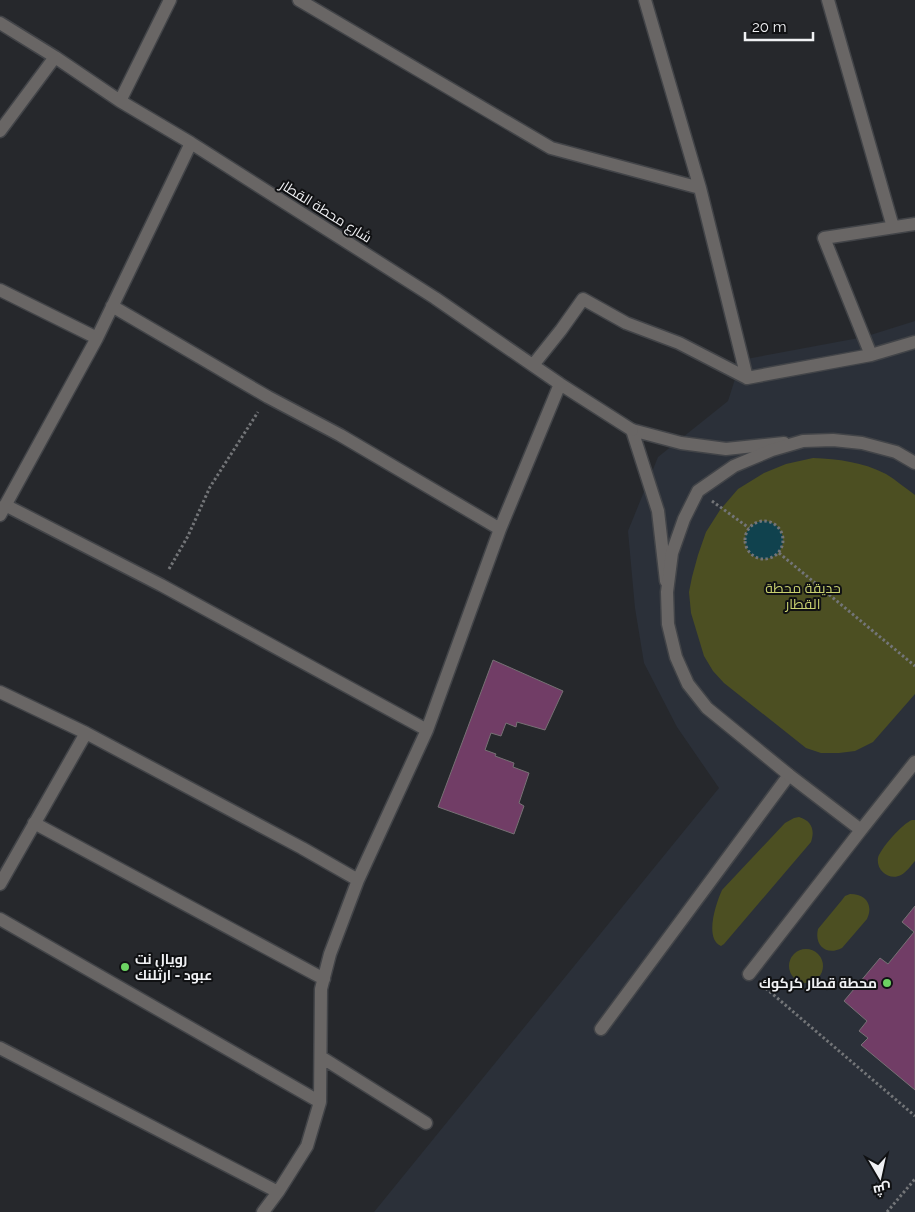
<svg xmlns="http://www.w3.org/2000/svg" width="915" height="1212" font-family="Raleway,Cairo,sans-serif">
<rect width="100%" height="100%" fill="#26282c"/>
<path fill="#2b3039" d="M915,321V1212H374L719,788L677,727L644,663L635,608L628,531L658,457L728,401L741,360L864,337Z"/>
<path fill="#4c4f22" d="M813,458C838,459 863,462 886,474C896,480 905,488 915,495V694L873,742L855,751L839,753H821L806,748L724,683L713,671L704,656L691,613L689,592L692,577L698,555L706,532L720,510L738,489L764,473L786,464Z
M799,817C812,821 815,830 811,842L724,944L721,946C704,939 716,903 722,890L785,823L794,818Z
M912,820H915V861C911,865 907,872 901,875C890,881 876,871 878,858C880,849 903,823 912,820Z
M850,894C865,894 874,904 867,919L842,948C827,956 814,946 818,929L842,900L845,896Z
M789 966a17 17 0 1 1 34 0a17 17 0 1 1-34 0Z"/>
<path fill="#10424e" d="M745 540a19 19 0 1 1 38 0a19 19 0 1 1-38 0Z"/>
<path fill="#713d66" stroke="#777175" d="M493,660L563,691L545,730L517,722L516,727L506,723L501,736L491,733L485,750L496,754L495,756L514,763L513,767L529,773L519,803L524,806L514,834L438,807Z
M915,906V1090L861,1045L868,1038L859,1031L867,1021L844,1001L880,958L888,964L914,932L902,922Z"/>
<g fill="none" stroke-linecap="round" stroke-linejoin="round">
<defs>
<path id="service" d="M632,430L681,443L726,449L784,443
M632,430L658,511L666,581
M601,1029L789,775"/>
<path id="minor" d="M299,0L551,148L700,188
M645,0L700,188L747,378
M828,0L893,227
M0,23L55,57L120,101L191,143L435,298L560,384L632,430
M120,101L170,0
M0,131L55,57
M0,290L97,338
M112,306L268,397L340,435L500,529
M871,355L824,238L915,224
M533,365L561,330L583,299L626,323L679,343L747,378L871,355L915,342
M915,463L896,452L862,443L833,440L803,441L772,450L734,466L698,491L684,519L672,553L667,592L668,624L676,657L688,684L707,708L789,775L861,830L915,762
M5,505L161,585L427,730
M0,515L97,338L191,143
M0,692L86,733L302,848L358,880
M34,823L324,979
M0,884L86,733
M0,919L320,1102
M749,974L861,830
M0,1048L278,1192
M321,1057L426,1123
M263,1212L278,1192L307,1146L320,1102L321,989L330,954L358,880L427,730L500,529L560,384"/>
</defs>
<use href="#service" stroke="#424448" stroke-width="15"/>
<use href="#minor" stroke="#424448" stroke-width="15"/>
<path stroke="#737578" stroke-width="3" stroke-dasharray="2.5 2.5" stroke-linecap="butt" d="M712,501L749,528
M745 540a19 19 0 1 1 38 0a19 19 0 1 1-38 0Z
M779,553L915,666
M169,569L188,536L210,487L258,412
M762,985L915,1116
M887,1212L915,1179"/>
<use href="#service" stroke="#696665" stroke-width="12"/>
<use href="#minor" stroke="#696665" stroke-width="12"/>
</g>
<g fill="#6cd362" stroke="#101113" stroke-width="2">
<circle cx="125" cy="967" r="5"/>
<circle cx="887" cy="983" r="5"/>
</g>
<g text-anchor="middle" stroke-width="4" stroke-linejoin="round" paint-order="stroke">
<g font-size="14" fill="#f0f1f4" stroke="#101113">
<text transform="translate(326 211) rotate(32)" y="5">شارع محطة القطار</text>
</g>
<g font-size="14" fill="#c9d170" stroke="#101113">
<text x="803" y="593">حديقة محطة<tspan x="803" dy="16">القطار</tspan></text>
</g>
<g font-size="14" font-weight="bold" fill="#f0f1f4" stroke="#101113" text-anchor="start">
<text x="135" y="964">رويال نت<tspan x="135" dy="16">عبود - ارثلنك</tspan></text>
<text x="877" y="988" text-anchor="end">محطة قطار كركوك</text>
</g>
</g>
<g transform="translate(880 1177) rotate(171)" stroke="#101113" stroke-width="4" paint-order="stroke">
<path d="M0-4L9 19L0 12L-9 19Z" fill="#f0f1f4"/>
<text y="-8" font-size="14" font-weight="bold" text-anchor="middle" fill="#f0f1f4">ش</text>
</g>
<path d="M745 32v8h68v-8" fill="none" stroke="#f0f1f4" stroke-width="2.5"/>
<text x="752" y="32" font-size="15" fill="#f0f1f4" stroke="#101113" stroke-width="4" paint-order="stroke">20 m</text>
</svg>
